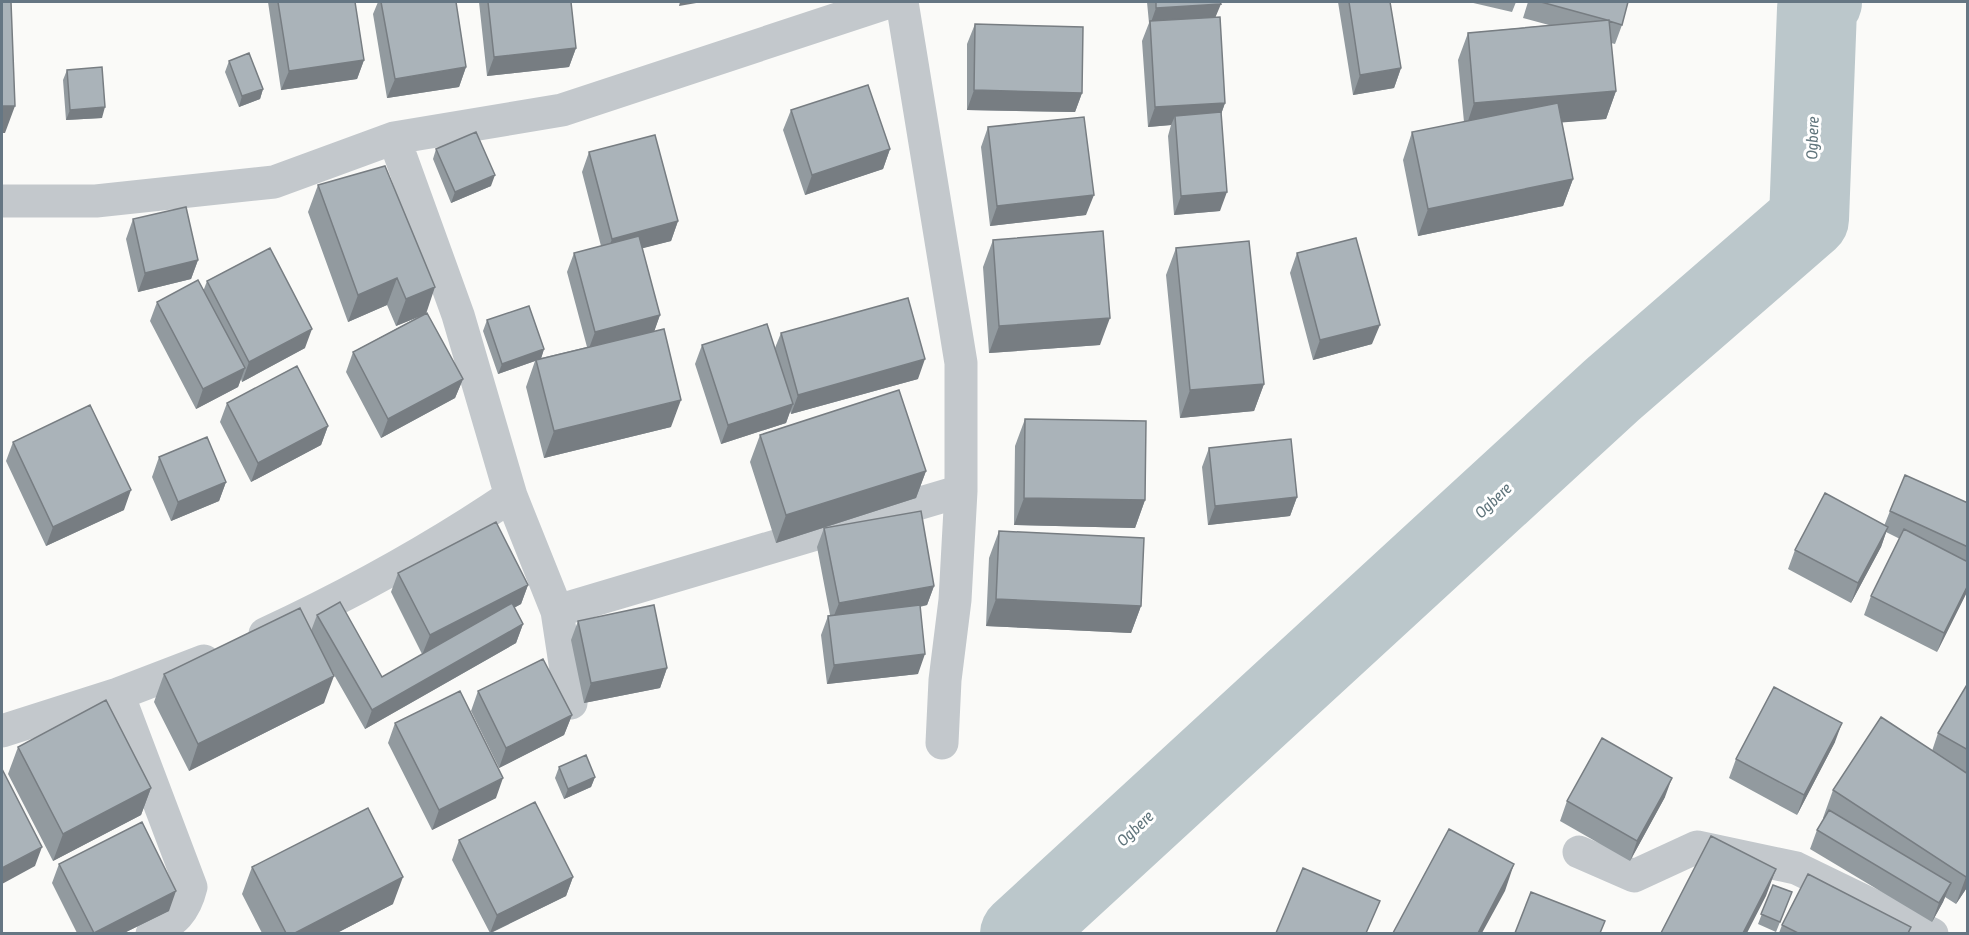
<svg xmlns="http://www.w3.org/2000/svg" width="1969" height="935" font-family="'Asap Condensed',sans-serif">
<rect width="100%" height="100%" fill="#fafaf8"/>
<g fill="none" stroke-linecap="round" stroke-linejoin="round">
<path stroke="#bbc7cb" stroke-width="80" d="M1020,934L1612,390L1809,219L1817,9L1822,2"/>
<path stroke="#c3c8cc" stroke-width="33" d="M902,2L961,363V491L955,600L945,680L942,743
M394,138L458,315L511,496L557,611L571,703
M2,201H96L274,182L394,138L562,110L889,2
M557,611L961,491
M265,634C349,595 434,548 511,496
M118,694L191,887C185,912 174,921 152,934
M2,731L118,694L204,661
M1579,852L1634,876L1697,847L1796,868L1932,934"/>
</g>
<path fill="#929a9f" d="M268,2H355L364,60L357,79L281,90Z
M378,2H456L466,67L459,87L387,98L373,14Z
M479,2H571L576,48L569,67L487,76Z
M1147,2H1220L1215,18L1225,103L1221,114L1220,211L1174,215L1168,136L1171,125L1148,127L1142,41L1149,23Z
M1338,2H1390L1401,68L1394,88L1353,95Z
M1469,2H1516L1512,12Z
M1528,2H1628L1622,25L1615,44L1611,43L1616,91L1606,119L1562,122L1573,179L1563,206L1418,236L1403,160L1412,132L1464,122L1458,60L1468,33L1549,25L1523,18Z
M975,24L1082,93L1075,112L967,110V44Z
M229,61L263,89L260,99L239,107L225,72Z
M67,70L102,118L66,120L63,80Z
M791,110L890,149L883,169L805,195L783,130Z
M988,127L1086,215L990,226L981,147Z
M436,149L491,186L451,203L433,159Z
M589,152L678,221L671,241L642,248L660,315L654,331L671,427L544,458L526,387L535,361L498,374L483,331L487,320L544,349L541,358L587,347L567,272L574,253L601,246L582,172Z
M385,166L426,313L463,379L455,398L381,438L346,372L353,352L420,316L396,326L387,305L348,322L308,212L318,185Z
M133,219L198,260L191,279L138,292L126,239Z
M993,240L1100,345L989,353L983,267Z
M1176,248L1264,384L1254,411L1180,418L1166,275Z
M1297,253L1372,344L1313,360L1290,273Z
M207,281L305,348L242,382L241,379L238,387L196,409L150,321L157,302L204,289Z
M781,333L918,379L791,414L790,411L786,423L721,444L695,364L702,345L775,348Z
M227,403L328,426L321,445L251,482L220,422Z
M1025,419L1145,500L1135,528L1014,525L1015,446Z
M760,435L926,471L916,498L776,543L750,462Z
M13,442L124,510L46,546L6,461Z
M1209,448L1297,497L1290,516L1208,525L1202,467Z
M159,457L226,482L219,501L171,521L152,477Z
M1968,503V590L1937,652L1864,615L1871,596L1900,539L1886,532L1881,547L1851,603L1788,569L1795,550L1884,526L1890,511Z
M824,528L934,586L927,605L920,607L918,674L827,684L821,635L828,616L830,615L817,547Z
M999,531L1141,606L1131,633L986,626L989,558Z
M398,573L528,585L521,604L514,608L523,624L516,643L365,729L329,666L324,703L189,771L154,702L164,674L311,631L317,615L382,677L422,654L391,592Z
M578,621L667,668L660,688L584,703L571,640Z
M1968,683V886L1956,904L1945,897L1943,902L1932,922L1810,849L1817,830L1824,818H1823L1833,790L1932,751L1938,733Z
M478,691L572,715L564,735L499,768L471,711Z
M395,723L496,798L432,830L388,743Z
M1835,742L1797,815L1729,778L1736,759Z
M18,747L151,788L141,815L53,861L8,774Z
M559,767L595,777L591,787L564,799L555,778Z
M1665,797L1630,861L1560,821L1567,801Z
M459,840L573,877L566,896L491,933H490L452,860Z
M59,864L169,911L124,933H77L52,883Z
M252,867L393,904L337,933H262L242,894Z
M1773,885L1792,892L1776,932L1758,924Z
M1782,925L1911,927L1909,933H1779Z"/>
<path fill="#777d82" d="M680,2H702L679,6Z
M1221,4L1213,23L1150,25L1156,8Z
M576,48L569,67L487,76L494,57Z
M364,60L357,79L281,90L289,71Z
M466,67L459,87L387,98L395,79Z
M1401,68L1394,88L1353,95L1360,75Z
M263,89L260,99L239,107L242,96Z
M974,90L1082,93L1075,112L967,110Z
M1616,91L1606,119L1465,130L1474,103Z
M1225,103L1218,123L1175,116L1171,125L1148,127L1155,107Z
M2,106H15L5,133H2Z
M105,107L102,118L66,120L70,110Z
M890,149L883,169L805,195L812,175Z
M495,175L491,186L451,203L455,192Z
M1573,179L1563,206L1418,236L1428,209Z
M1227,192L1220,211L1174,215L1181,196Z
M1094,195L1086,215L990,226L997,206Z
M678,221L671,241L605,258L612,239Z
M198,260L191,279L138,292L145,273Z
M397,278L387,305L348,322L358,295Z
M435,287L426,314L396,326L406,299Z
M660,315L653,335L588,351L595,332Z
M1110,318L1100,345L989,353L999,326Z
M1380,325L1372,344L1313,360L1320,340Z
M312,329L305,348L242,382L249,362Z
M544,349L541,359L536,360L535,361L498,374L502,364Z
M925,359L918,379L791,414L798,395Z
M245,368L238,387L196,409L203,389Z
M463,379L455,398L381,438L388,419Z
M1264,384L1254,411L1180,418L1190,390Z
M681,400L671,427L544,458L554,431Z
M793,404L786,423L721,444L728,425Z
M328,426L321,445L251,482L258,463Z
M926,471L916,498L776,543L786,515Z
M226,482L219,501L171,521L178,502Z
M131,490L124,510L46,546L53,527Z
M1297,497L1290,516L1208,525L1215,506Z
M1024,498L1145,500L1135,528L1014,525Z
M1888,527L1881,547L1851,603L1858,583Z
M528,585L521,604L422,655L430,635Z
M1968,585V590L1937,652L1944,633Z
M934,586L927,605L831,623L839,603Z
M996,599L1141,606L1131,633L986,626Z
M523,624L516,643L365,729L372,710Z
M925,654L918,674L827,684L834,665Z
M667,668L660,688L584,703L591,683Z
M334,676L324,703L189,771L198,744Z
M572,715L564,735L499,768L506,748Z
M1842,723L1835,742L1797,815L1804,795Z
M595,777L591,787L564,799L568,789Z
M503,778L496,798L432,830L439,810Z
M1672,778L1665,797L1630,861L1637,841Z
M151,788L141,815L53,861L63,834Z
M42,847L35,866L2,884V868Z
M1514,864L1505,891L1482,933H1478Z
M1776,869L1766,896L1747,933H1743Z
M1968,874V886L1956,904L1966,877Z
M403,877L393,904L337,933H295Z
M573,877L566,896L490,933L497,915Z
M1951,883L1943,902L1932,922L1939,903Z
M176,891L169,911L124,933H93Z"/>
<path fill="#aab3b9" stroke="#777d82" stroke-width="1.5" d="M2,2H11L15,106H2Z
M278,2H355L364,60L289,71Z
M381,2H456L466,67L395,79Z
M488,2H571L576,48L494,57Z
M1156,2H1220L1221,4L1156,8Z
M1349,2H1390L1401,68L1360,75Z
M1541,2H1628L1622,25L1609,21V20H1607Z
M1220,17L1225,103L1155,107L1150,21Z
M1609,20L1616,91L1474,103L1468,33Z
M975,24L1083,27L1082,93L974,90Z
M249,53L263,89L242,96L229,61Z
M102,67L105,107L70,110L67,70Z
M868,85L890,149L812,175L791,110Z
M1558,103L1573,179L1428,209L1412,132Z
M1221,112L1227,192L1181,196L1175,116Z
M1084,117L1094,195L997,206L988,127Z
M476,132L495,175L455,192L436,149Z
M655,135L678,221L612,239L589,152Z
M385,166L435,287L406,299L397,278L358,295L318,185Z
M186,207L198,260L145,273L133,219Z
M1103,231L1110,318L999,326L993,240Z
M639,236L660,315L595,332L574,253Z
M1356,238L1380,325L1320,340L1297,253Z
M1249,241L1264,384L1190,390L1176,248Z
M270,248L312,329L249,362L207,281Z
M198,280L245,368L203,389L157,302Z
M908,298L925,359L798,395L781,333Z
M529,306L544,349L502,364L487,320Z
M427,313L463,379L388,419L353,352Z
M767,324L793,404L728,425L702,345Z
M664,329L681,400L554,431L536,360Z
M297,366L328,426L258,463L227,403Z
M899,390L926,471L786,515L760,435Z
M90,405L131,490L53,527L13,442Z
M1025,419L1146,421L1145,500L1024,498Z
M207,437L226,482L178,502L159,457Z
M1291,439L1297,497L1215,506L1209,448Z
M1905,475L1968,503V547L1890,511Z
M1825,493L1888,527L1858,583L1795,550Z
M921,511L934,586L839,603L824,528Z
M496,522L528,585L430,635L398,573Z
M1904,529L1968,562V585L1944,633L1871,596Z
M999,531L1144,538L1141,606L996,599Z
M340,602L382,677L512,603L523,624L372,710L317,615Z
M654,605L667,668L591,683L578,621Z
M920,605L925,654L834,665L828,616Z
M300,608L334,676L198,744L164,674Z
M543,659L572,715L506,748L478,691Z
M1968,683V750L1938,733Z
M1774,687L1842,723L1804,795L1736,759Z
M460,691L503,778L439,810L395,723Z
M106,700L151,788L63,834L18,747Z
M1881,717L1968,774V874L1966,877L1833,790Z
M1602,738L1672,778L1637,841L1567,801Z
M586,755L595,777L568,789L559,767Z
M2,769L42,847L2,868Z
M535,802L573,877L497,915L459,840Z
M368,808L403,877L295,933H286L252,867Z
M1829,810L1951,883L1939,903L1817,830Z
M142,822L176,891L94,933L59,864Z
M1449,829L1514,864L1478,933H1393Z
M1711,836L1776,869L1743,933H1661Z
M1303,868L1380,901L1366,933H1276Z
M1808,874L1911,927L1908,933H1798L1782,925Z
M1773,885L1792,892L1780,922L1761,914Z
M1531,892L1605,921L1600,933H1515Z"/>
<g text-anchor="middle" stroke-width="6" stroke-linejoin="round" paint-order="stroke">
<g font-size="16" font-style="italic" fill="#60757c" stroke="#fff">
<text transform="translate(1812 138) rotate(-88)" y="6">Ogbere</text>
<text transform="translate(1493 500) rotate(-43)" y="6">Ogbere</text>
<text transform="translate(1135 828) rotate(-43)" y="6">Ogbere</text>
</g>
</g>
<rect width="1969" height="935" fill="none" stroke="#657683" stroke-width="6"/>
</svg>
